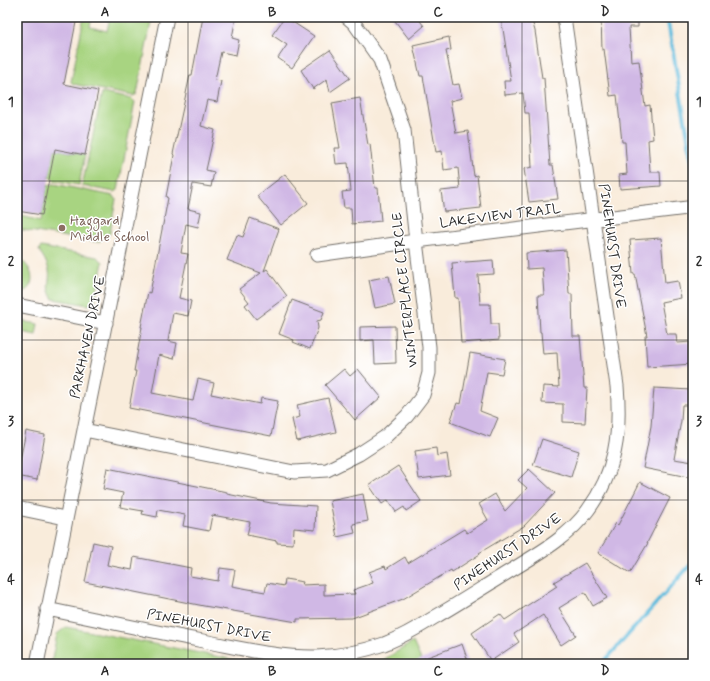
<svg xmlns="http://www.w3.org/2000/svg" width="710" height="681" font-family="Mynerve,sans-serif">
<rect width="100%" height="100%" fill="#fff"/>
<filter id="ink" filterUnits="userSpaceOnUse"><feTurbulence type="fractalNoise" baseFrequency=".025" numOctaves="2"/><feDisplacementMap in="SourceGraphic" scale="8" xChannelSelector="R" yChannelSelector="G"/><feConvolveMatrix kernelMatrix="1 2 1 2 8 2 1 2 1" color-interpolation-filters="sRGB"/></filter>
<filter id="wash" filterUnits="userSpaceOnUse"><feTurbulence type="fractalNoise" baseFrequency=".012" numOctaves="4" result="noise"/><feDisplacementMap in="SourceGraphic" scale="16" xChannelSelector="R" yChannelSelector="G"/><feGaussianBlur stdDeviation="0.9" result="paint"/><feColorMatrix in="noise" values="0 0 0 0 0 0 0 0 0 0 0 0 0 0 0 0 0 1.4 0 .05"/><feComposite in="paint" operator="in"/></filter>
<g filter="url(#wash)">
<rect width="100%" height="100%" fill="#f9ecdb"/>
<path fill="#a8d481" stroke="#6a8056" d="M84,17H92L90,27L107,31L110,17H152L137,94L133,96L73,84L71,82Z
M102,93L132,99L135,102L118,190L115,192L82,186Z
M55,149L85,155L79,185L54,180L49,177Z
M54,184L114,196L116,199L110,233L108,236L98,242L17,229V215L41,221L47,186Z
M41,247L97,257L103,262L95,301L89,305L53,299C44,284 51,284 49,270C47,262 43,257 39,250Z
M17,259C31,263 38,283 25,291L17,290Z
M17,320L38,324L36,335L17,331Z
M66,627L256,664H51L57,634Z
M413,642L423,664H349L383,660Z"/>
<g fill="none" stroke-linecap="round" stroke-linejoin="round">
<path stroke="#5ebbdc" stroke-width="4" d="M667,17L693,166
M602,664L693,562"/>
</g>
<g id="blocks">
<path fill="#d0b8e5" d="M17,17H77L64,84L98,91L85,155L55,149L42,215L17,211Z
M203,17H236L232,38L239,40L236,55L221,52L215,80L221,81L217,102L207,100L201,126L215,130L206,170L214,172L211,187L193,184L188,209L201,212L198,227L186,224L181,253L188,254L179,298L191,301L188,316L173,313L168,341L177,343L174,359L159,355L152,393L193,401L198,379L214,383L211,394L260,404L261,398L278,401L271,436L129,408L136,371H134L142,327H141L148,292L150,293L168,198L166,197L174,155L173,154L190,75H192Z
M285,17L314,36L292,68L278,58L287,45L272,35Z
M392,17H417L424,26L409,39Z
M500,17H531L535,31L542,78H544L550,165H553L558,199L529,202L524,169L532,167L529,113H525L523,93L505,95L504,81H511L503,29Z
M601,17H638V27H629L631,62L639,61L645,106L650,105L653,139L648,140L650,172H660L661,186L620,189L619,175L627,174L625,142H622L617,95L610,96L604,49L602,50Z
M449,37L451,50L446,51L453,85L459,84L462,98L450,101L456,133L468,131L474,176L477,175L481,208L444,212L441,191L460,189L458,168L444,170L442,151L436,152L423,76H420L413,45Z
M330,50L350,78L330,92L327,79L313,89L301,70Z
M360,98L368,145L370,144L375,188H378L381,221L352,224L351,208H344L342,192L351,191L348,163L336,164L334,148H340L332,103Z
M285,174L308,203L281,225L257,196Z
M250,218L279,229L264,271L267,269L287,296L256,319L245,305L249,302L239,289L261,273L227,260L237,235L243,237Z
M661,238L665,283L678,281L681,298L661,302L667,334H676L677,343L691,342L693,364L647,367L645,336H647L635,274H633L630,240Z
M566,250L569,294H572L573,336H580L584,388H587L585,423L563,422V404L542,403L543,386L559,387L557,353L543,354L541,332H540L538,295H544L542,268L527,269L526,253Z
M493,260L494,274L478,275L480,304H490L491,324H498L499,340L461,343L458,298H455L452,263Z
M389,276L395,304L375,308L369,280Z
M292,300L324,312L321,320L317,321L318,328L310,349L293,342L294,340L279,334Z
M395,326L396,363L375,364L374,340L360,341V327Z
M470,353L505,359L502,374L487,372L480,411L498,418L490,437L450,422L457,403L461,404Z
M344,369L350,376L358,369L381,397L355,420L325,385Z
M654,388L691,390L690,405H682L681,421L674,459L693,462V478L643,468L651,426Z
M328,398L336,432L297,441L292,419L300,417L297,405Z
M26,431L45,435L37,480L17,476Z
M542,439L579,451L571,477L533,465Z
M436,448L437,456L447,454L450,475L419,479L415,451Z
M398,466L421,501L406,511L404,507L396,512L388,500L382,504L369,485Z
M107,468L227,492V494L271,503L316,506L315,530L294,528L293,544L277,543V541L247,535L250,522L212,515L209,531L183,526L185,515L158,510L157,517L142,514L143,511L120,507L123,493L103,489Z
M529,469L555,493L524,526L479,553L480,554L452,572L451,570L403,599L352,618L297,619V622L204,606L85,582L93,542L111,546L107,565L132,570L134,557L191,568L190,576L218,581L220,568L235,570L232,586L265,592L267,583L284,586L285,579L303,582L302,585L324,584V595L355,594L353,590L373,583L369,572L385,566L386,569L405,557L408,563L464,529L467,533L488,520L479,504L495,494L505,511L527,488L518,480Z
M640,482L670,498L647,543H648L630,573L598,553L616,523L618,525Z
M363,494L368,521L353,524L355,533L337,537L330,501Z
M585,563L607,598L593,606L585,592L559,608L576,635L561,645L543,615L514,634L519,642L491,661L472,633L500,614L505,620L557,586L554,582Z
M462,644L469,664H412V663Z"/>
</g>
</g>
<g filter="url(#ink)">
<use href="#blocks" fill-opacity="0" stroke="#736f69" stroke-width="1"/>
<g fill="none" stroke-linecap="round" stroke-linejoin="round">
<defs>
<path id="minor" d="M317,255L416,241L687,208
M17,305L106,323
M84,430L294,472L327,470L359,454L385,437L407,416L423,395L429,373V347L416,241L404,130L380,60L354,23L347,17
M17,508L65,518
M47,609C99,620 151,631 203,641C240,648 279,658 317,657C339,656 364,651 384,644C402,637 419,627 435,617C456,605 476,592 497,579C528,559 566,541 588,510C616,472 621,432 617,386L564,17
M37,664L167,17"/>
</defs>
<use href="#minor" stroke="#736f69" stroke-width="15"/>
<use href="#minor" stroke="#fff" stroke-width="13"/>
</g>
</g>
<path fill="none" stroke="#2b2b2b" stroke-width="1" stroke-opacity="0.55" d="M188,17V664M355,17V664M522,17V664M17,181H693M17,340H693M17,500H693"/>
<circle fill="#8d6e63" stroke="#fff" stroke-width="1.5" cx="62" cy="228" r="4"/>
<g text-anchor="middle" stroke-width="3" stroke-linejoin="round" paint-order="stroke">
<g font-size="14" fill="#2b2b2b" stroke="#fff">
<text transform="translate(500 215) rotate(-7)" y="5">LAKEVIEW TRAIL</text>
<text transform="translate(613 246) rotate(82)" y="5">PINEHURST DRIVE</text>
<text transform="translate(404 290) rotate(-96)" y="5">WINTERPLACE CIRCLE</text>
<text transform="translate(87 337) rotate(-78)" y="5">PARKHAVEN DRIVE</text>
<text transform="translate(507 551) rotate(-34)" y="5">PINEHURST DRIVE</text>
<text transform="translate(209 625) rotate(11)" y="5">PINEHURST DRIVE</text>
</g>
<g font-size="14" fill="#785e54" stroke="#fff" text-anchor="start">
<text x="70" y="225">Haggard<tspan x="70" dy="16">Middle School</tspan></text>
</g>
</g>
<rect width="710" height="681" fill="none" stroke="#fff" stroke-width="44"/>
<rect x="22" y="22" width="666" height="637" fill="none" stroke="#2b2b2b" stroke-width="1.5"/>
<g font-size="13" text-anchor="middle" font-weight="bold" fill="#2b2b2b">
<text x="105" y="16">A</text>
<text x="272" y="16">B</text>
<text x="438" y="16">C</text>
<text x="605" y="16">D</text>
<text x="11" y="106">1</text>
<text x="699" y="106">1</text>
<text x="11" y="265">2</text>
<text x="699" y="265">2</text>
<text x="11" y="425">3</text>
<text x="699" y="425">3</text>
<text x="11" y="584">4</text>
<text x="699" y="584">4</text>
<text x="105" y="675">A</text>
<text x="272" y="675">B</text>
<text x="438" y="675">C</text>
<text x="605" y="675">D</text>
</g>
</svg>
